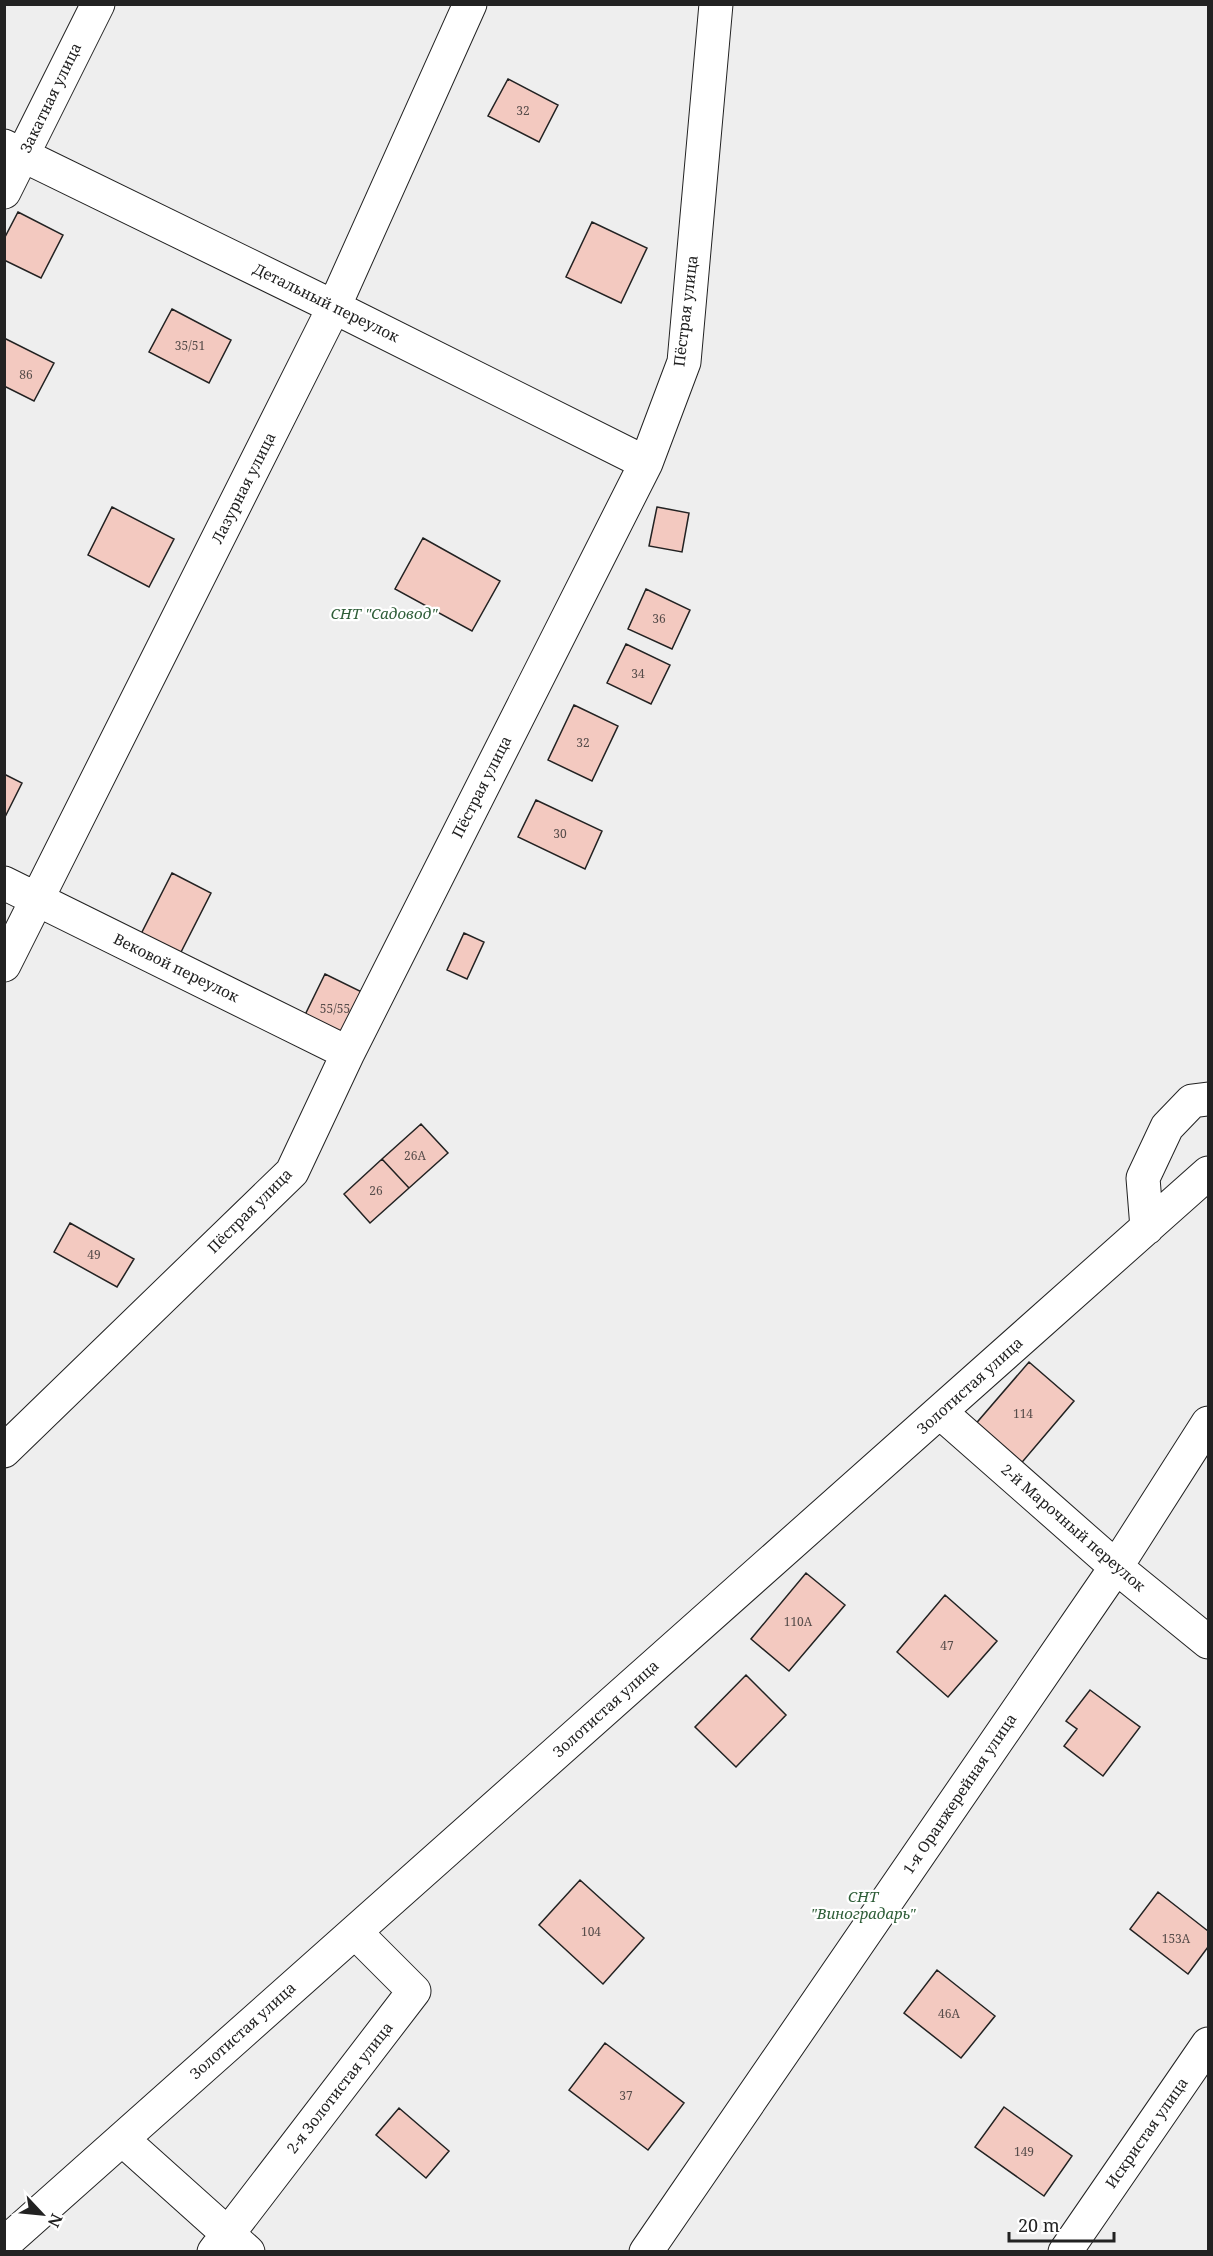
<svg xmlns="http://www.w3.org/2000/svg" width="1213" height="2256" font-family="'Noto Serif',serif">
<rect width="100%" height="100%" fill="#fff"/>
<path fill="#eee" stroke="#6f6f6f" stroke-width="1.5" d="M5,5H1208V2251L5,2252Z"/>
<path fill="#f3c9c0" stroke="#222" stroke-width="1.5" d="M508,79L558,105L539,142L488,116Z
M18,212L63,235L41,278L4,260V239Z
M592,222L647,248L621,303L566,277Z
M172,309L231,340L209,383L149,352Z
M4,338L54,363L34,401L4,386Z
M112,507L174,539L149,587L88,555Z
M657,507L689,513L682,552L649,546Z
M423,538L500,581L472,631L395,589Z
M646,589L690,610L672,649L628,629Z
M626,644L670,665L651,704L607,683Z
M574,705L618,726L592,781L548,760Z
M4,774L22,783L4,819Z
M536,800L602,831L585,869L518,837Z
M172,873L211,893L179,956L140,936Z
M464,933L484,942L467,979L447,970Z
M325,974L370,996L346,1045L301,1023Z
M421,1124L448,1153L409,1188L382,1159Z
M382,1159L409,1188L370,1223L344,1194Z
M70,1223L134,1259L117,1287L54,1252Z
M1029,1362L1074,1401L1018,1467L973,1427Z
M806,1573L845,1605L789,1671L751,1639Z
M945,1595L997,1641L948,1697L897,1652Z
M746,1675L786,1715L736,1767L695,1727Z
M1090,1690L1140,1727L1103,1776L1064,1746L1077,1729L1066,1721Z
M580,1880L644,1938L603,1984L539,1925Z
M1158,1892L1208,1931V1947L1188,1974L1130,1929Z
M937,1970L995,2016L961,2058L904,2013Z
M605,2043L684,2103L648,2150L569,2090Z
M1004,2107L1072,2156L1044,2196L975,2147Z
M399,2108L449,2151L426,2178L376,2135Z"/>
<g fill="none" stroke-linecap="round" stroke-linejoin="round">
<defs>
<path id="minor" d="M4,146L334,307L646,463
M4,192L98,4
M4,883L348,1053
M4,965L334,307L470,4
M1147,1228L1143,1178L1167,1127L1192,1101L1208,1099
M940,1412L1116,1567L1208,1642
M4,1451L292,1172L348,1053L646,463L684,362L716,4
M122,2139L248,2252
M4,2244L1208,1173
M214,2252L414,1991L355,1932
M646,2252L1116,1567L1208,1423
M1065,2252L1208,2044"/>
</defs>
<use href="#minor" stroke="#222" stroke-width="35"/>
<use href="#minor" stroke="#fff" stroke-width="33"/>
</g>
<g text-anchor="middle" stroke-width="4.5" stroke-linejoin="round" paint-order="stroke">
<g font-size="12" fill="#564c4a">
<text x="523" y="115">32</text>
<text x="190" y="350">35/51</text>
<text x="26" y="379">86</text>
<text x="659" y="623">36</text>
<text x="638" y="678">34</text>
<text x="583" y="747">32</text>
<text x="560" y="838">30</text>
<text x="335" y="1013">55/55</text>
<text x="415" y="1160">26А</text>
<text x="376" y="1195">26</text>
<text x="94" y="1259">49</text>
<text x="1023" y="1418">114</text>
<text x="798" y="1626">110А</text>
<text x="947" y="1650">47</text>
<text x="591" y="1936">104</text>
<text x="1176" y="1943">153А</text>
<text x="949" y="2018">46А</text>
<text x="626" y="2100">37</text>
<text x="1024" y="2156">149</text>
</g>
<g font-size="15" fill="#222" stroke="#fff">
<text transform="translate(51 98) rotate(-64)" y="5">Закатная улица</text>
<text transform="translate(326 303) rotate(26)" y="5">Детальный переулок</text>
<text transform="translate(686 311) rotate(-83)" y="5">Пёстрая улица</text>
<text transform="translate(244 488) rotate(-63)" y="5">Лазурная улица</text>
<text transform="translate(482 787) rotate(-63)" y="5">Пёстрая улица</text>
<text transform="translate(176 968) rotate(26)" y="5">Вековой переулок</text>
<text transform="translate(250 1211) rotate(-45)" y="5">Пёстрая улица</text>
<text transform="translate(970 1386) rotate(-42)" y="5">Золотистая улица</text>
<text transform="translate(1073 1528) rotate(41)" y="5">2-й Марочный переулок</text>
<text transform="translate(606 1709) rotate(-42)" y="5">Золотистая улица</text>
<text transform="translate(960 1794) rotate(-56)" y="5">1-я Оранжерейная улица</text>
<text transform="translate(243 2031) rotate(-42)" y="5">Золотистая улица</text>
<text transform="translate(340 2088) rotate(-52)" y="5">2-я Золотистая улица</text>
<text transform="translate(1147 2133) rotate(-55)" y="5">Искристая улица</text>
</g>
<g font-size="15" font-style="italic" fill="#2f5e38" stroke="#fff">
<text x="384" y="619">СНТ "Садовод"</text>
<text x="863" y="1902">СНТ<tspan x="863" dy="17">"Виноградарь"</tspan></text>
</g>
</g>
<rect width="1213" height="2256" fill="none" stroke="#222222" stroke-width="12"/>
<g transform="translate(42 2214) rotate(116)" stroke="#ffffff" stroke-width="4.5" paint-order="stroke">
<path d="M0-4.5L10 22L0 15L-10 22Z" fill="#222222"/>
<text y="-9" font-size="16" font-weight="bold" text-anchor="middle" fill="#222222">N</text>
</g>
<path d="M1009 2232v9h105v-9" fill="none" stroke="#222222" stroke-width="3"/>
<text x="1018" y="2232" font-size="18" fill="#222222" stroke="#ffffff" stroke-width="4.5" paint-order="stroke">20 m</text>
</svg>
